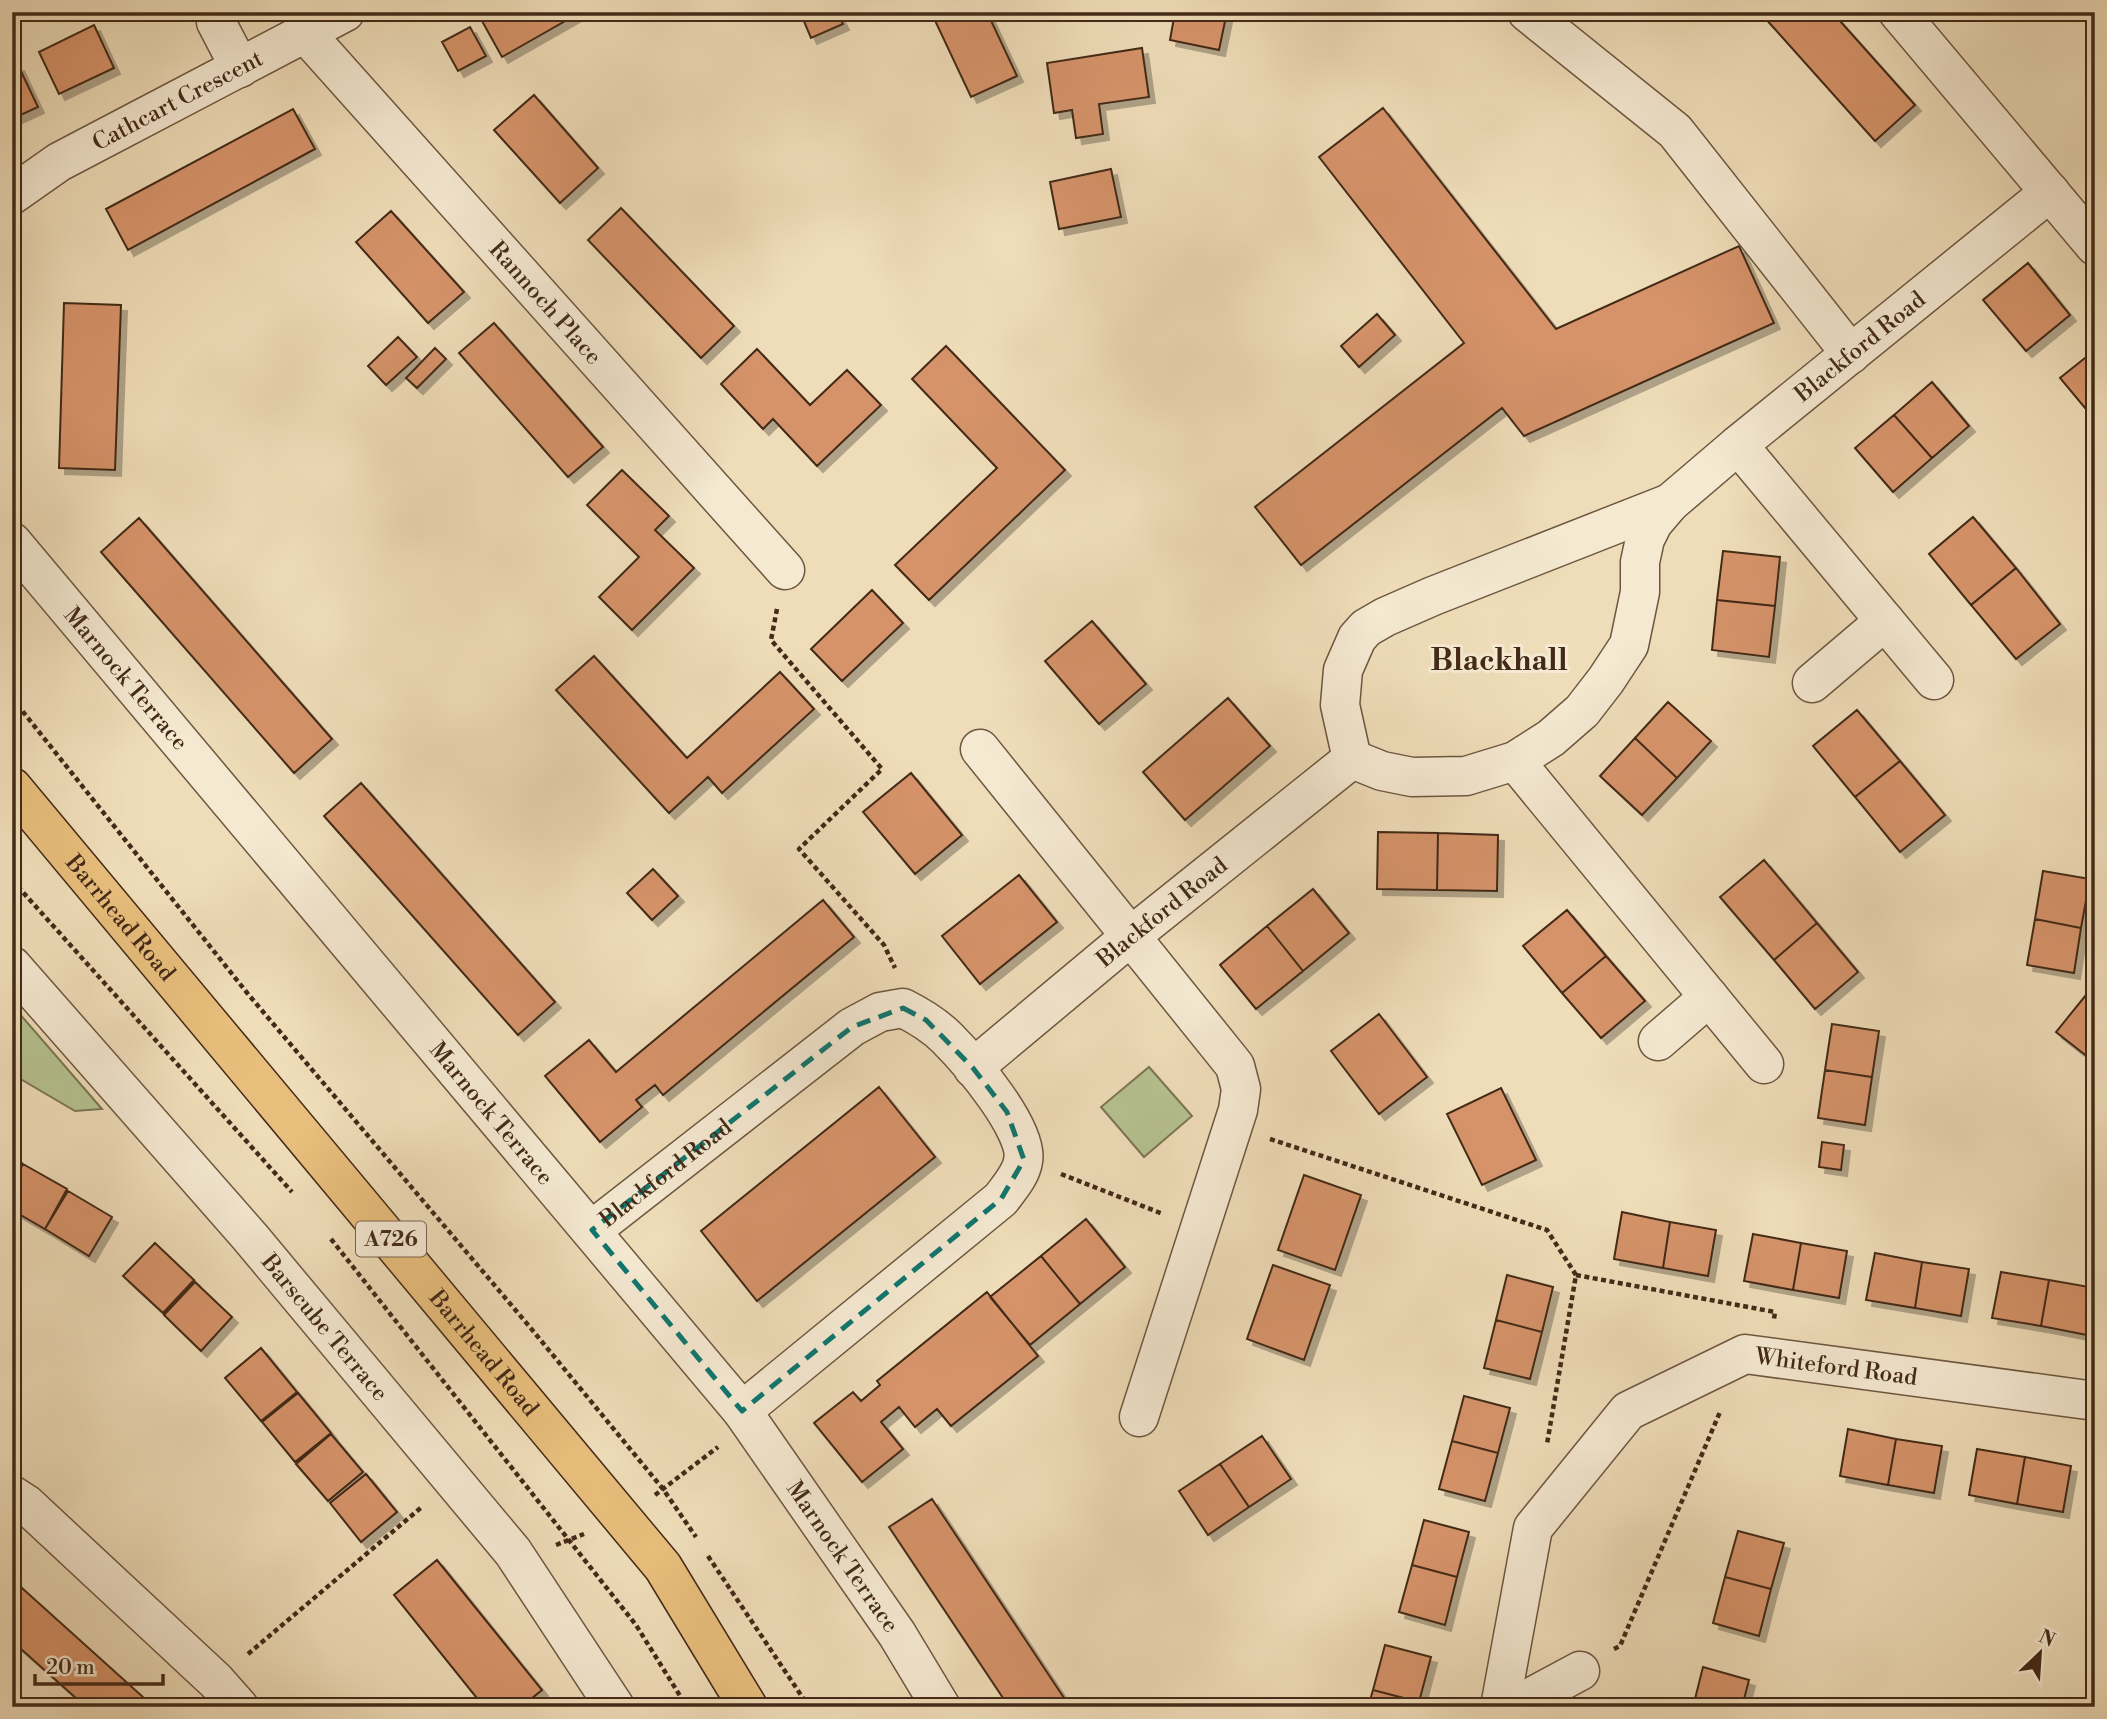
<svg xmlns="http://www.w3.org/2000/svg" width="2107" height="1719" font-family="'Libre Bodoni',serif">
<defs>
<filter id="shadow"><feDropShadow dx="6" dy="6" stdDeviation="0" flood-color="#0004"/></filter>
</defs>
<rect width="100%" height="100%" fill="#efddb9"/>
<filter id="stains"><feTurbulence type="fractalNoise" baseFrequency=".00286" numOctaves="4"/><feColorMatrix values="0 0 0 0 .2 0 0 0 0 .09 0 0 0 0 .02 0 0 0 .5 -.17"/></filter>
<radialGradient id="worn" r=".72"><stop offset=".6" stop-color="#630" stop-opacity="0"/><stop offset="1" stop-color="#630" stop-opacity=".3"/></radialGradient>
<path fill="#b6c291" stroke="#7c7654" stroke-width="2" d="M12,1005L102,1109L75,1111L12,1074Z
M1149,1067L1192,1116L1144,1157L1101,1107Z"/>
<path fill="#d6936b" stroke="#432a18" stroke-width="2" filter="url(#shadow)" d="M477,12H581L502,57Z
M800,12H837L843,24L811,38Z
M931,12H987L1017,76L971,97Z
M1175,12H1227L1219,50L1170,40Z
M1770,12H1832L1915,105L1875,141L1764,17Z
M94,25L114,68L59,94L39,52Z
M470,27L486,56L458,71L442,42Z
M1142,48L1149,97L1099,104L1103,134L1076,138L1072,110L1054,113L1047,63Z
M18,65L38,107L12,119V67Z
M534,95L598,168L560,203L494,130Z
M1383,108L1556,329L1739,246L1774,323L1524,436L1502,408L1301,565L1255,507L1464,343L1319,157Z
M293,109L315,149L128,250L106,209Z
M1111,169L1121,217L1059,229L1050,182Z
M621,208L734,326L701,358L588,240Z
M391,211L464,292L428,323L356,242Z
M2028,263L2070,315L2026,351L1983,300Z
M64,303L121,305L115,470L59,468Z
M1377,314L1395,335L1359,367L1341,346Z
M494,323L603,447L568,477L459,353Z
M398,337L417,357L386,385L368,366Z
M946,346L1065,470L929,600L895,565L997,468L912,379Z
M435,348L446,359L417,388L406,378Z
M757,349L810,405L847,370L881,405L817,466L773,419L763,429L721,384Z
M2095,350V420L2060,378Z
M1932,382L1969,426L1932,458L1894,415Z
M1894,415L1932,458L1893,492L1855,448Z
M622,470L669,516L655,530L694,568L632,630L599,597L639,557L587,505Z
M1973,517L2016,568L1971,605L1929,554Z
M139,518L332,739L294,773L101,552Z
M1723,551L1780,557L1775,606L1717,600Z
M2016,568L2060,624L2016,659L1971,605Z
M872,590L903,623L842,681L811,649Z
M1717,600L1775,606L1769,657L1712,650Z
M1092,621L1146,684L1099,724L1045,661Z
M594,656L687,758L780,672L814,709L722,793L708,777L669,813L556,690Z
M1228,698L1270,746L1185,820L1143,772Z
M1668,702L1711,741L1677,778L1635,738Z
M1857,710L1900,761L1855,797L1813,746Z
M1635,738L1677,778L1642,815L1600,776Z
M1900,761L1945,815L1900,852L1855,797Z
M911,773L962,835L915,874L863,812Z
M361,783L555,1002L518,1035L324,816Z
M1378,832L1438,833L1437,890L1377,889Z
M1438,833L1498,835L1497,891L1437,890Z
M1764,860L1817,923L1774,960L1720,897Z
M653,869L678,896L652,920L627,893Z
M2043,871L2090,879L2081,928L2035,919Z
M1019,875L1057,922L980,984L942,936Z
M1313,889L1349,933L1303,971L1267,926Z
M823,900L854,937L663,1095L655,1085L636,1100L642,1107L600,1142L545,1076L589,1040L616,1072Z
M1567,910L1606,956L1562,993L1523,946Z
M2035,919L2081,928L2074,973L2027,965Z
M1817,923L1858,972L1815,1009L1774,960Z
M1267,926L1303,971L1256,1009L1220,965Z
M1606,956L1645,1001L1601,1038L1562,993Z
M2086,995L2095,1002L2093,1061L2056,1032Z
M1379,1014L1427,1077L1379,1114L1331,1051Z
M1832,1024L1879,1031L1872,1077L1825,1070Z
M1825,1070L1872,1077L1865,1125L1818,1118Z
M879,1087L935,1157L757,1301L701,1231Z
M1501,1088L1536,1160L1482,1185L1447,1114Z
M1822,1142L1844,1145L1841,1170L1819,1167Z
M12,1157L22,1163L12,1181Z
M23,1164L67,1189L45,1229L12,1210V1184Z
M1304,1175L1361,1195L1335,1270L1278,1250Z
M68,1191L112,1217L89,1256L45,1229Z
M1622,1212L1670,1222L1663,1268L1614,1259Z
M1086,1219L1125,1267L1080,1304L1041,1256Z
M1670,1222L1716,1230L1708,1276L1663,1268Z
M1753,1234L1801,1243L1793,1290L1744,1281Z
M155,1243L194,1280L163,1313L123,1276Z
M1801,1243L1847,1251L1839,1298L1793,1290Z
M1875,1253L1922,1262L1915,1308L1866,1300Z
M1041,1256L1080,1304L1030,1345L990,1297Z
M1922,1262L1969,1269L1961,1316L1915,1308Z
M1273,1265L1330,1285L1304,1360L1247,1339Z
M2001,1272L2049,1280L2041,1326L1992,1318Z
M1507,1275L1553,1287L1542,1332L1496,1320Z
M2049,1280L2095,1288L2087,1335L2041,1326Z
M195,1282L232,1317L201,1351L164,1315Z
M987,1292L1038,1356L951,1426L937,1409L915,1427L899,1407L881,1422L903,1449L862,1482L814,1423L853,1392L861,1401L880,1385L877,1381Z
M1496,1320L1542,1332L1530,1379L1484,1368Z
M261,1348L297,1392L261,1421L225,1378Z
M298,1393L331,1433L295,1462L262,1422Z
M1464,1396L1510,1408L1498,1453L1452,1441Z
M1848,1429L1896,1439L1888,1485L1840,1476Z
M331,1434L363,1472L328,1501L296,1464Z
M1262,1436L1291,1479L1249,1507L1220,1464Z
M1896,1439L1942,1446L1934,1493L1888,1485Z
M1452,1441L1498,1453L1485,1501L1439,1489Z
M1977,1449L2025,1457L2017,1504L1969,1495Z
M2025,1457L2071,1466L2063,1512L2017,1504Z
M1220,1464L1249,1507L1208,1535L1179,1491Z
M366,1474L397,1512L361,1542L330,1503Z
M932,1499L1070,1707H1009L889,1527Z
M1424,1520L1469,1532L1457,1577L1412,1565Z
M1738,1531L1784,1543L1771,1589L1725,1577Z
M437,1560L542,1690L521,1707H484L394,1595Z
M1412,1565L1457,1577L1445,1625L1399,1612Z
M1725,1577L1771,1589L1759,1636L1713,1623Z
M12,1579L154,1707H86L12,1641Z
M1385,1645L1431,1657L1419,1702L1373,1690Z
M1703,1667L1749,1680L1742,1707H1693Z
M1373,1690L1419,1702L1417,1707H1368Z"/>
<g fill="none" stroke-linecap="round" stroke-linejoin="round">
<defs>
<g id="minor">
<path d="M215,12L216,22L240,68"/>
<path d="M1527,12L1675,131L1851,354"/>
<path d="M1898,12L2095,246"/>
<path id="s1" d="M306,34L785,570"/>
<path id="s2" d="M12,195L59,162L345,12"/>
<path d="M1738,445L1934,680"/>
<path id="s3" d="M12,542L742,1411L897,1634L941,1707"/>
<path d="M1812,683L1885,621"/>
<path d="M980,749L1235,1066L1241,1089L1238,1110L1139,1417"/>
<path d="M1352,759L1340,705L1343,670L1357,638L1366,628L1385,617L1433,596L1670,503"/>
<path d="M1515,761L1764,1064"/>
<path id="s4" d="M12,966L250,1237L513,1552L615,1707"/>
<path d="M1658,1041L1709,997"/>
<path id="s5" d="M973,1068L1131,936L1352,759L1382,771L1412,777L1466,776L1515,761L1551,738L1582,711L1606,680L1629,645L1640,592V562L1645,539L1653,523L1670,503L1738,445L2050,192"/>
<path id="s6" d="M592,1230L852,1027L880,1012L903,1008C919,1016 934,1025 947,1038C969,1060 1030,1131 1023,1161C1021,1175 1009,1188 1001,1199L742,1411"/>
<path d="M12,1495L26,1504L216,1681L239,1707"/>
<path id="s7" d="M1500,1707L1533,1528L1628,1411L1745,1354L2095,1401"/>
<path d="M1513,1707L1580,1671"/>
</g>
<g id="major">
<path id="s8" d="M12,787L663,1567L748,1707"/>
</g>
</defs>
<use href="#minor" stroke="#6e5740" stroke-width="41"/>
<use href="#major" stroke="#432a18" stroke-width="41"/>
<path stroke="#432a18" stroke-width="4.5" stroke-dasharray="5 3.5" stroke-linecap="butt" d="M777,609L771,640L882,769L799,849L884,945L895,968
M12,698L248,994L529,1326L663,1489L696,1537
M12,880L292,1192
M1270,1139L1547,1230L1576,1275L1547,1444
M1061,1174L1163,1214
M331,1239L636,1625L687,1707
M1576,1275L1775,1312L1774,1319
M655,1495L718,1447
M556,1545L584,1534
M708,1556L809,1707
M1614,1649L1620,1646L1720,1412
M248,1654L423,1506"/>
<use href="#minor" stroke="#f5e9d2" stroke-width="38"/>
<use href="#major" stroke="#e8be7c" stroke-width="38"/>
</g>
<path fill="none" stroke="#0f766e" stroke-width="5" stroke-dasharray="14 9" stroke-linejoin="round" d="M903,1008L926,1020L973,1068L1007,1112L1024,1160L1001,1199L742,1411L592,1230L852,1027Z"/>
<g text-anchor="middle" stroke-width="6" stroke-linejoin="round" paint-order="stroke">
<rect fill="#f5e9d2" stroke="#786350" stroke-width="2" x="356" y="1221.5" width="70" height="35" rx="5"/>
<g font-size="21" font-weight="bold" fill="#432a18">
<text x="391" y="1246">A726</text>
</g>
<g font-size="23" fill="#432a18" stroke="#f5e9d2">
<text dy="8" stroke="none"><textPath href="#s2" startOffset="191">Cathcart Crescent</textPath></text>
<text dy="8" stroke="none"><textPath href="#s1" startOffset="360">Rannoch Place</textPath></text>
<text dy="8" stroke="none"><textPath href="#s5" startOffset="1220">Blackford Road</textPath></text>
<text dy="8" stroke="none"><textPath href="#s3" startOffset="178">Marnock Terrace</textPath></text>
<text dy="8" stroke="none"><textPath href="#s5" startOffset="245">Blackford Road</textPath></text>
<text dy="8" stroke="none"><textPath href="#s8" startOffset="170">Barrhead Road</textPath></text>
<text dy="8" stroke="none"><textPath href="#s3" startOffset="746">Marnock Terrace</textPath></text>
<text dy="8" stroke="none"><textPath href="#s6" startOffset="93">Blackford Road</textPath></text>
<text dy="8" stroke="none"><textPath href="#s4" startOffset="478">Barscube Terrace</textPath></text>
<text dy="8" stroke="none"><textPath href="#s8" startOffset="737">Barrhead Road</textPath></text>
<text dy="8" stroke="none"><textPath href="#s7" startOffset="555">Whiteford Road</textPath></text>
<text dy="8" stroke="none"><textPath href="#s3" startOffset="1312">Marnock Terrace</textPath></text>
</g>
<g font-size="30" font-weight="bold" fill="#432a18" stroke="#f5e9d2">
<text x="1499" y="670">Blackhall</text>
</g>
</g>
<rect width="2107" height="1719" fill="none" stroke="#efddb9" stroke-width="42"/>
<rect x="14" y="14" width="2079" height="1691" fill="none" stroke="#432a18" stroke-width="3.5"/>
<rect x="21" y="21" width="2065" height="1677" fill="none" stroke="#432a18" stroke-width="2"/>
<g transform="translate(2040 1653) rotate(25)" stroke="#f5e9d2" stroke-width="5" paint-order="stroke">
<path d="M0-5L12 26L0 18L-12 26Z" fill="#432a18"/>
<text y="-10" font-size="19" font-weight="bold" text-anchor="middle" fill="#432a18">N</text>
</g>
<path d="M35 1674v10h128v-10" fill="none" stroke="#432a18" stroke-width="3.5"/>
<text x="46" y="1674" font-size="21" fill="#432a18" stroke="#f5e9d2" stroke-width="5" paint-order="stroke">20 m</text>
<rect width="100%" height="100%" filter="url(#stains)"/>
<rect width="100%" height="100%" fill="url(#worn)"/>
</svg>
